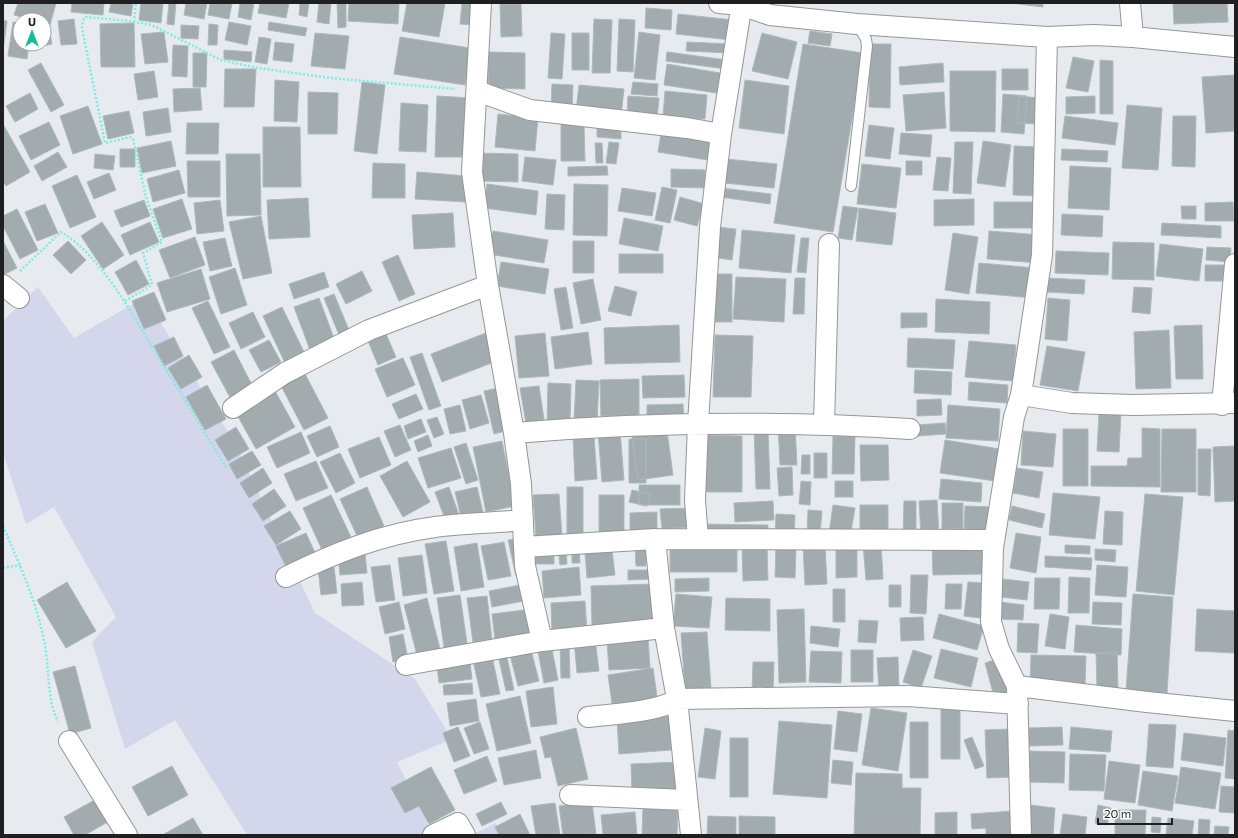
<svg xmlns="http://www.w3.org/2000/svg" width="1238" height="838" font-family="Commissioner,sans-serif">
<rect width="100%" height="100%" fill="#e7ebef"/>
<path fill="#d4d6ec" d="M38,287L74,338L145,297L236,445L315,613L415,679L452,739L397,762L433,835H247L175,720L125,749L92,642L116,617L54,507L26,524L3,452V321Z
M496,823L503,835H472Z"/>
<path fill="#a2abad" stroke="#aababf" d="M18,3H56L50,25L44,23V20H32L14,15Z
M72,3H104L103,15L71,12Z
M111,3H133L131,16L109,12Z
M141,3H163L161,23L139,20Z
M169,3H176L174,25L167,24Z
M186,3H207L204,19L184,15Z
M210,3H232L229,19L208,15Z
M240,3H254L251,20L238,17Z
M260,3H289L286,18L258,13Z
M300,3H309L307,17L299,15Z
M319,3H331L329,24L317,22Z
M337,3H346V27L338,28Z
M349,3H399L398,24L348,21Z
M407,3H445L439,37L402,31Z
M462,3H477L475,25L460,24Z
M1010,3H1043V7Z
M1173,3H1227L1228,22L1174,24Z
M500,4H521L522,36L501,37Z
M646,8L672,10L671,30L645,28Z
M678,14L733,20L731,40L676,34Z
M74,19L77,44L61,45L58,21Z
M594,19L612,20L610,73H592Z
M619,19L635,20L633,72L617,71Z
M3,20L7,21L3,50Z
M13,22L20,23V44H29L27,59L8,56Z
M229,22L251,26L247,45L225,40Z
M269,22L307,28L305,36L268,30Z
M134,23L135,67H101L100,24Z
M209,24L218,25L217,45H208Z
M181,25L199,26L198,39L181,38Z
M49,28L52,44L38,47V44H44V29Z
M810,31L832,34L830,46L808,43Z
M164,32L168,62L145,64L141,34Z
M639,32L660,35L655,80L634,78Z
M315,33L349,36L345,69L311,66Z
M551,33L565,34L562,79L548,78Z
M572,33H589V70H572Z
M762,33L797,42L788,79L752,71Z
M259,37L271,39L267,64L255,62Z
M400,37L470,48L465,85L394,74Z
M275,42L294,44L292,62L273,60Z
M687,42L730,44V53L686,51Z
M803,44L863,53L833,232L774,223Z
M870,44H891L890,108L869,107Z
M173,45L188,46L187,77L172,76Z
M224,50L252,52L251,62L224,59Z
M489,52L525,53V89L488,88Z
M667,52L727,60L726,69L666,61Z
M193,53H207L206,87H193Z
M1073,57L1094,61L1088,92L1066,88Z
M1100,60L1113,61V114H1100Z
M41,63L64,105L51,112L28,70Z
M943,63L944,82L900,85L899,67Z
M667,64L726,74L723,94L664,85Z
M225,69H256L254,107H224Z
M1002,69H1028V90H1002Z
M154,71L158,97L138,100L134,74Z
M950,71H996L995,132L950,131Z
M1235,75V131L1206,133L1202,77Z
M275,80L299,82L297,122L274,121Z
M745,80L789,86L784,134L739,128Z
M362,82L385,85L377,154L354,151Z
M633,82L658,84L657,96L631,94Z
M552,84L573,85L572,109L551,108Z
M579,85L624,89L621,116L576,111Z
M200,88L202,110L174,112L173,89Z
M665,91L707,95L705,119L663,116Z
M308,92L338,93L337,134H308Z
M944,92L946,128L906,131L903,95Z
M30,93L38,109L15,122L6,106Z
M1003,94L1027,96L1024,134L1001,132Z
M437,96L471,98L469,157H435Z
M628,96L659,98L657,118L627,115Z
M1019,96L1039,98L1037,124L1017,123Z
M1095,96V113L1066,114V97Z
M401,103L428,105L426,152L399,151Z
M1127,105L1162,108L1158,170L1122,168Z
M88,106L102,144L73,154L60,116Z
M168,108L171,132L146,136L143,112Z
M129,111L134,133L108,139L103,116Z
M498,114L538,118L535,151L495,147Z
M1065,116L1118,123L1115,145L1062,138Z
M1173,116H1196L1195,167L1172,166Z
M49,122L60,145L31,160L19,136Z
M187,123H219L218,154H186Z
M3,124L30,172L6,186L3,181Z
M561,124H584L585,161H561Z
M869,125L894,128L890,159L865,156Z
M597,126L621,128V139L597,137Z
M263,127H300L301,187H263Z
M662,127L718,137L714,161L658,152Z
M901,133L932,135L930,157L899,154Z
M171,141L176,166L142,173L137,148Z
M983,141L1011,145L1005,187L977,183Z
M609,142L619,143L616,164L606,163Z
M955,142H973L971,194L953,193Z
M595,143H602L603,163H596Z
M1014,146L1039,147L1037,196L1013,195Z
M120,149H135V167H120Z
M1062,149L1108,151L1107,162L1061,160Z
M58,152L67,167L42,181L34,166Z
M479,153L518,154V182L478,181Z
M95,154L115,156L113,170L94,168Z
M226,154H260L261,215L227,216Z
M525,157L556,160L553,185L522,181Z
M937,157L951,158L948,191L933,190Z
M726,159L777,164L774,188L724,183Z
M187,161H220V197H188Z
M906,161H922V175H906Z
M373,163L405,164V198H372Z
M862,164L901,168L896,208L857,204Z
M607,166L608,175L568,176V167Z
M1070,166L1111,168L1109,210L1068,208Z
M671,169L705,170V188L671,187Z
M179,170L185,193L153,202L147,179Z
M417,172L468,176L466,202L415,199Z
M109,173L116,190L94,199L87,182Z
M77,175L96,217L70,228L52,186Z
M487,184L538,191L536,215L484,208Z
M574,184L608,185L607,236L573,235Z
M662,187L677,190L670,223L655,220Z
M622,188L656,193L652,216L618,211Z
M721,188L771,194L770,204L720,197Z
M547,194L565,195L564,230L545,229Z
M680,197L704,204L697,226L674,220Z
M308,198L310,237L269,239L267,200Z
M182,199L192,229L163,238L153,209Z
M974,199V225L934,226V200Z
M144,200L150,216L121,227L114,211Z
M220,200L224,231L197,234L194,203Z
M994,202H1040V228H994Z
M1233,202L1234,221H1205V203Z
M45,204L58,233L37,241L25,212Z
M843,206L858,208L852,240L838,238Z
M1181,206H1196V219H1182Z
M859,208L896,213L892,245L856,241Z
M17,209L38,250L20,259L3,226V216Z
M453,213L455,247L414,249L412,215Z
M1062,214L1103,216L1102,237L1061,235Z
M261,216L272,273L243,279L229,222Z
M624,218L663,226L658,251L619,244Z
M102,222L124,255L103,269L81,236Z
M150,222L159,242L130,255L121,235Z
M1162,223L1221,226V238L1161,235Z
M716,227L736,229L732,260L712,257Z
M742,230L795,235L791,273L739,268Z
M493,231L548,240L544,263L488,254Z
M989,231L1041,235L1039,263L987,259Z
M953,233L978,237L969,294L945,290Z
M195,237L205,265L170,278L159,250Z
M225,238L232,266L210,271L203,242Z
M801,238H809L806,273L797,272Z
M3,241L17,268L3,275Z
M68,241L86,260L71,274L53,255Z
M573,241H594V273H573Z
M1113,242L1154,243V280L1112,279Z
M1160,244L1203,249L1199,281L1156,276Z
M1207,247L1231,248L1230,262L1206,260Z
M1056,251L1109,253L1108,275L1055,273Z
M619,254H663V273H619Z
M398,255L415,294L399,301L382,262Z
M136,260L149,284L128,295L115,272Z
M501,262L549,269L545,294L497,286Z
M979,263L1036,268L1034,298L976,293Z
M1205,265H1228V281H1205Z
M235,268L247,305L221,314L209,277Z
M201,269L210,299L167,312L157,283Z
M362,271L372,291L346,304L336,284Z
M324,272L329,287L294,299L289,284Z
M708,274H732V322H708Z
M736,277L786,279L784,322L733,319Z
M795,278H805L804,314H793Z
M1047,278L1085,280L1084,294L1046,292Z
M593,279L601,320L581,324L573,283Z
M615,286L637,292L631,316L608,311Z
M566,287L573,328L561,330L554,289Z
M1134,287L1152,288L1150,314L1132,312Z
M154,292L166,320L144,329L132,301Z
M334,294L349,330L339,335L324,298Z
M319,298L335,341L310,350L294,307Z
M1048,298L1070,300L1067,341L1045,339Z
M936,299L990,302L989,334L935,332Z
M208,301L230,347L214,354L192,308Z
M282,307L305,354L285,363L263,316Z
M253,312L265,337L241,349L229,323Z
M901,313H927V327L901,328Z
M679,325L680,362L605,364L604,328Z
M1202,325L1203,379H1176L1174,326Z
M1169,330L1171,388L1136,389L1134,332Z
M491,331L502,359L442,382L431,354Z
M588,332L592,364L555,369L551,337Z
M545,333L549,376L519,378L515,336Z
M386,334L396,357L378,365L368,341Z
M715,335L753,336L751,397H713Z
M174,337L183,356L164,366L154,346Z
M908,338L955,340L953,369L907,367Z
M269,340L281,362L261,372L249,350Z
M969,341L1016,345L1013,381L965,377Z
M1047,346L1085,352L1078,391L1040,385Z
M234,350L254,389L232,401L211,362Z
M422,353L441,406L429,410L410,357Z
M189,355L202,377L181,389L168,368Z
M403,358L415,385L387,397L375,369Z
M302,368L328,418L304,430L278,380Z
M915,370L952,372L951,395L914,393Z
M684,375L685,397L643,398L642,376Z
M639,379V416H601L600,380Z
M576,380L599,381L597,422L574,420Z
M969,382L1008,385L1007,403L968,400Z
M548,383L571,384L570,424L547,423Z
M207,385L226,419L205,430L186,397Z
M539,386L545,426L527,429L520,388Z
M503,387L513,429L494,434L484,391Z
M275,391L295,427L256,449L236,413Z
M416,394L423,409L399,419L392,404Z
M481,395L489,423L470,429L462,400Z
M941,399L942,415L917,416V400Z
M683,404L684,423L647,424V405Z
M460,405L466,431L450,434L444,409Z
M948,405L1000,409L998,441L946,438Z
M1099,413H1121L1119,452L1097,451Z
M437,417L444,434L434,438L427,420Z
M421,419L426,432L408,439L404,426Z
M945,423L946,434L918,436L917,425Z
M400,425L411,450L395,457L384,431Z
M778,425H795L797,465H780Z
M330,426L339,447L317,457L307,436Z
M236,427L249,449L228,461L215,440Z
M754,427H768L770,489H756Z
M1142,428L1160,429V487L1091,486V466H1127L1128,458H1142Z
M1063,429H1088V486H1063Z
M1162,429H1196V492H1161Z
M620,431L624,480L602,482L598,432Z
M667,431L673,475L638,480L632,436Z
M1023,431L1056,434L1053,467L1021,465Z
M301,432L310,453L277,468L267,447Z
M428,435L432,446L418,452L414,441Z
M700,435L742,436V492H700Z
M594,436L597,479L575,481L573,437Z
M833,436H855L854,474H832Z
M379,437L391,465L360,478L348,449Z
M629,439H646V483H629Z
M945,440L1000,449L995,481L940,473Z
M502,441L515,506L486,512L473,447Z
M466,443L478,480L466,484L454,447Z
M860,445H888L889,480L861,481Z
M1235,446V501L1215,502L1213,447Z
M451,448L461,478L428,488L418,458Z
M1198,449H1211L1210,496L1198,495Z
M252,451L261,465L237,479L229,464Z
M340,453L355,483L336,493L320,462Z
M814,453H827V478H814Z
M802,455H810V474H801Z
M316,461L328,488L296,501L284,474Z
M407,461L430,502L403,517L380,476Z
M792,467L793,495L779,496L777,468Z
M263,468L272,483L249,498L240,483Z
M1017,468L1043,472L1039,498L1013,493Z
M941,479L982,483L981,502L939,499Z
M801,481L811,482L810,505L799,504Z
M835,481H853V497H835Z
M639,485H680V505H639Z
M367,487L384,526L358,538L340,499Z
M449,487L459,515L445,519L435,492Z
M477,487L483,512L461,517L455,492Z
M567,487H583V539H567Z
M274,489L286,506L263,521L252,504Z
M632,490L651,494L647,506L629,502Z
M1053,493L1100,497L1095,539L1049,535Z
M559,494L562,536L536,538L533,495Z
M1145,494L1183,497L1174,595L1136,591Z
M331,495L351,537L322,550L303,508Z
M599,495H624V536H599Z
M937,500L939,535L921,536L919,501Z
M773,501L774,520L735,522L734,503Z
M904,501H916V536H903Z
M942,503H963V529H942Z
M833,505L855,508L850,537L829,534Z
M860,505H888V533H860Z
M965,506L994,507L993,535H964Z
M1012,506L1045,514L1042,528L1009,520Z
M691,508L692,527L662,529L660,509Z
M808,510L822,511L820,534L807,533Z
M290,511L301,529L276,545L264,526Z
M1105,511L1123,512L1122,545L1103,544Z
M657,512V532L630,533V513Z
M776,514L795,515L794,537L775,536Z
M700,524L768,525V537L700,536Z
M306,533L317,557L288,571L276,546Z
M1016,533L1041,537L1036,573L1010,568Z
M515,539L522,575L516,576L508,540Z
M446,541L454,591L434,594L425,544Z
M985,541L986,574L933,575L932,543Z
M504,542L511,576L488,580L481,546Z
M881,542L883,579L866,580L863,544Z
M477,543L484,587L461,591L454,547Z
M646,544V566H636L635,545Z
M670,544H737V572H670Z
M767,545L768,580L743,581L742,546Z
M825,545L827,584L805,585L803,546Z
M1065,545L1090,546V554L1065,553Z
M566,547L567,564L560,565L558,548Z
M776,547L796,548L795,578L775,577Z
M857,547V577L836,578V548Z
M572,548H579L580,563H572Z
M1095,549L1116,550L1115,562L1095,560Z
M612,550L615,575L587,578L585,553Z
M530,552H554V564H530Z
M365,553L367,573L340,575L338,555Z
M422,555L427,593L403,596L398,558Z
M1045,556L1092,558L1091,570L1045,567Z
M390,565L395,600L376,602L371,567Z
M1097,565L1128,567L1126,597L1095,595Z
M334,567L337,593L321,595L318,569Z
M579,567L581,595L544,598L542,571Z
M628,570H651V579L628,580Z
M911,575H928L926,614L910,613Z
M1069,577L1090,578L1089,613H1068Z
M709,578V591L675,592V579Z
M1035,578H1060L1059,609H1034Z
M1003,579L1029,582L1027,600L1001,597Z
M67,582L96,631L66,648L37,600Z
M362,582L364,605L342,606L341,584Z
M968,582L985,583L981,618L964,616Z
M525,584L529,600L492,607L489,591Z
M654,584L655,625L592,626L591,586Z
M946,584H962L961,609H945Z
M889,585H901V607H889Z
M833,589H845V622H833Z
M676,594L712,597L709,628L673,626Z
M1133,594L1173,597L1167,693L1126,690Z
M460,595L468,650L445,654L437,598Z
M487,596L492,640L473,642L467,598Z
M427,598L441,653L418,659L404,605Z
M726,598L770,599V631L725,630Z
M585,601L587,633L552,635L551,603Z
M399,602L405,629L385,634L379,607Z
M1000,602L1024,605L1023,620L999,619Z
M1093,602L1122,603L1121,625L1092,624Z
M533,609L536,636L495,640L492,614Z
M804,609L806,682L779,683L777,610Z
M1197,609L1235,611V653L1195,651Z
M939,614L984,626L977,650L933,638Z
M1050,614L1069,617L1065,649L1045,646Z
M923,617L924,640L901,641L900,618Z
M859,620L878,621L876,643L858,642Z
M1018,623L1039,624L1037,653L1017,652Z
M1076,625L1122,629L1121,655L1074,652Z
M811,626L840,629L838,647L810,643Z
M707,632L711,688L685,689L681,633Z
M403,634L408,659L393,662L389,637Z
M595,638L599,671L577,673L574,640Z
M648,638L650,668L609,670L607,641Z
M551,644L558,680L544,683L537,646Z
M560,645H569L570,678H561Z
M941,649L978,658L971,687L934,678Z
M531,650L539,681L518,686L510,655Z
M851,650H873V682H851Z
M913,650L932,656L921,688L903,682Z
M811,651L842,652L841,683L809,682Z
M1117,652L1118,688H1097L1096,653Z
M506,653L514,690L506,691L498,655Z
M1031,655L1086,656L1085,686L1030,684Z
M492,656L500,694L481,697L473,660Z
M898,657L899,689L879,690L877,658Z
M998,659L1009,697L995,700L985,663Z
M470,662L472,679L439,683L437,666Z
M753,662H774L773,693H752Z
M75,666L91,728L70,734L53,672Z
M653,668L658,703L613,710L608,675Z
M472,683L473,694L444,695L443,685Z
M553,687L557,724L531,727L526,691Z
M520,696L531,743L497,751L486,704Z
M476,699L479,721L450,726L447,703Z
M871,708L907,713L898,771L862,765Z
M941,708H960V759H941Z
M838,711L862,714L857,752L834,749Z
M669,716L671,750L619,754L617,719Z
M779,721L832,725L827,798L773,794Z
M480,722L489,749L474,754L464,728Z
M910,722H928V778H910Z
M1149,724L1176,725L1173,768L1146,766Z
M458,727L470,756L454,762L443,733Z
M1062,727L1063,745L1029,746L1028,728Z
M1071,727L1112,731L1110,752L1069,749Z
M576,728L588,779L558,786L551,757L545,758L540,737Z
M705,728L721,731L715,779L698,777Z
M1011,729L1013,777L987,778L985,730Z
M1228,730L1235,731V779L1225,778Z
M1184,733L1226,738L1223,766L1181,760Z
M972,737L984,766L975,769L964,740Z
M730,738H748V797H730Z
M536,750L541,778L504,785L498,758Z
M1030,751L1065,752L1064,783L1028,782Z
M1070,754L1106,755L1104,791L1069,790Z
M487,756L497,781L464,794L454,770Z
M833,760L853,762L851,785L831,783Z
M1109,761L1140,765L1135,803L1104,799Z
M678,762L679,791L632,793L631,764Z
M172,766L188,795L148,816L132,787Z
M431,767L455,810L429,824L419,806L405,813L391,788Z
M1181,767L1221,773L1215,809L1175,803Z
M1143,771L1178,776L1172,811L1138,805Z
M856,773L902,774V788H921L920,835H854Z
M1221,786L1235,787V813L1219,812Z
M100,797L113,819L85,835H74L64,817Z
M501,802L507,814L482,826L476,814Z
M592,802L596,834L563,835L559,806Z
M555,803L560,835H536L531,806Z
M1030,805L1055,808L1053,835H1027Z
M1098,805L1111,808L1107,825L1095,823Z
M643,809H678L677,835H642Z
M1115,810H1146L1145,835H1115Z
M1013,811L1014,835H986V828L972,829L971,814Z
M635,812L637,835H603L601,815Z
M957,812V835H935V813Z
M520,814L530,835H499L495,827Z
M1063,814L1087,817L1085,835H1060Z
M708,816L736,817V835H707Z
M739,816L775,817V835H739Z
M1152,817L1161,818L1160,833L1151,832Z
M193,818L203,835L164,834Z
M1168,818L1194,821L1192,835H1166Z
M1199,819L1210,820L1209,835H1198Z
M1215,826L1229,827L1228,835H1214Z"/>
<g fill="none" stroke-linecap="round" stroke-linejoin="round">
<defs>
<path id="service" d="M851,186L867,46L866,39L857,24"/>
<path id="minor" d="M481,3L472,172L488,285L514,433L521,484L525,566L542,641
M719,3L741,5L770,15L857,24L1047,37L1094,35L1133,37L1235,47
M1130,3L1133,37
M477,91L530,110L687,128L721,134
M3,285L19,298
M1021,395L1072,403L1133,405L1235,403
M1222,405L1235,264
M233,408L285,373L369,330L488,285
M824,425L829,244
M514,433C646,422 778,421 910,429
M655,539L664,628
M698,539L695,500L698,424L710,227L721,134L742,3
M524,547L655,539L994,540
M286,577C334,553 382,534 435,527C464,523 494,523 523,520
M406,665L542,641L664,628L677,699C660,712 611,714 588,717
M1017,686L1147,702L1235,711
M69,741L127,835
M570,795L686,800
M433,835L458,823L465,835
M691,835L677,699L908,696L1018,704
M1021,835L1017,686L999,649L991,622L993,548L1014,417L1021,395L1042,255L1047,37"/>
</defs>
<use href="#service" stroke="#969696" stroke-width="12"/>
<use href="#minor" stroke="#969696" stroke-width="22"/>
<path stroke="#7aece4" stroke-width="2.5" stroke-dasharray="2 2" stroke-linecap="butt" d="M134,22L136,3
M20,271L61,232C100,255 131,312 154,350C178,389 202,428 226,467
M125,301L152,285L143,253L162,242L146,197L133,139L130,137L105,143L82,28L83,20L86,17L129,21L152,25L221,60L258,68L330,78L455,89
M3,526C19,564 36,599 44,641C50,667 46,697 58,722
M3,568L21,565"/>
<use href="#service" stroke="#fff" stroke-width="10"/>
<use href="#minor" stroke="#fff" stroke-width="20"/>
</g>
<rect width="1238" height="838" fill="none" stroke="#1f1f1f" stroke-width="8"/>
<g transform="translate(32 32)"><circle r="19" fill="#ffffff" stroke="#a5a5a5"/>
<path d="M0-3L7 15L0 10L-7 15Z" fill="#14bb9d"/>
<text y="-6" font-size="11" font-weight="bold" text-anchor="middle" fill="#1f1f1f">U</text>
</g>
<path d="M1098 818v6h74v-6" fill="none" stroke="#1f1f1f" stroke-width="2"/>
<text x="1104" y="818" font-size="12" fill="#1f1f1f" stroke="#ffffff" stroke-width="3" paint-order="stroke">20 m</text>
</svg>
